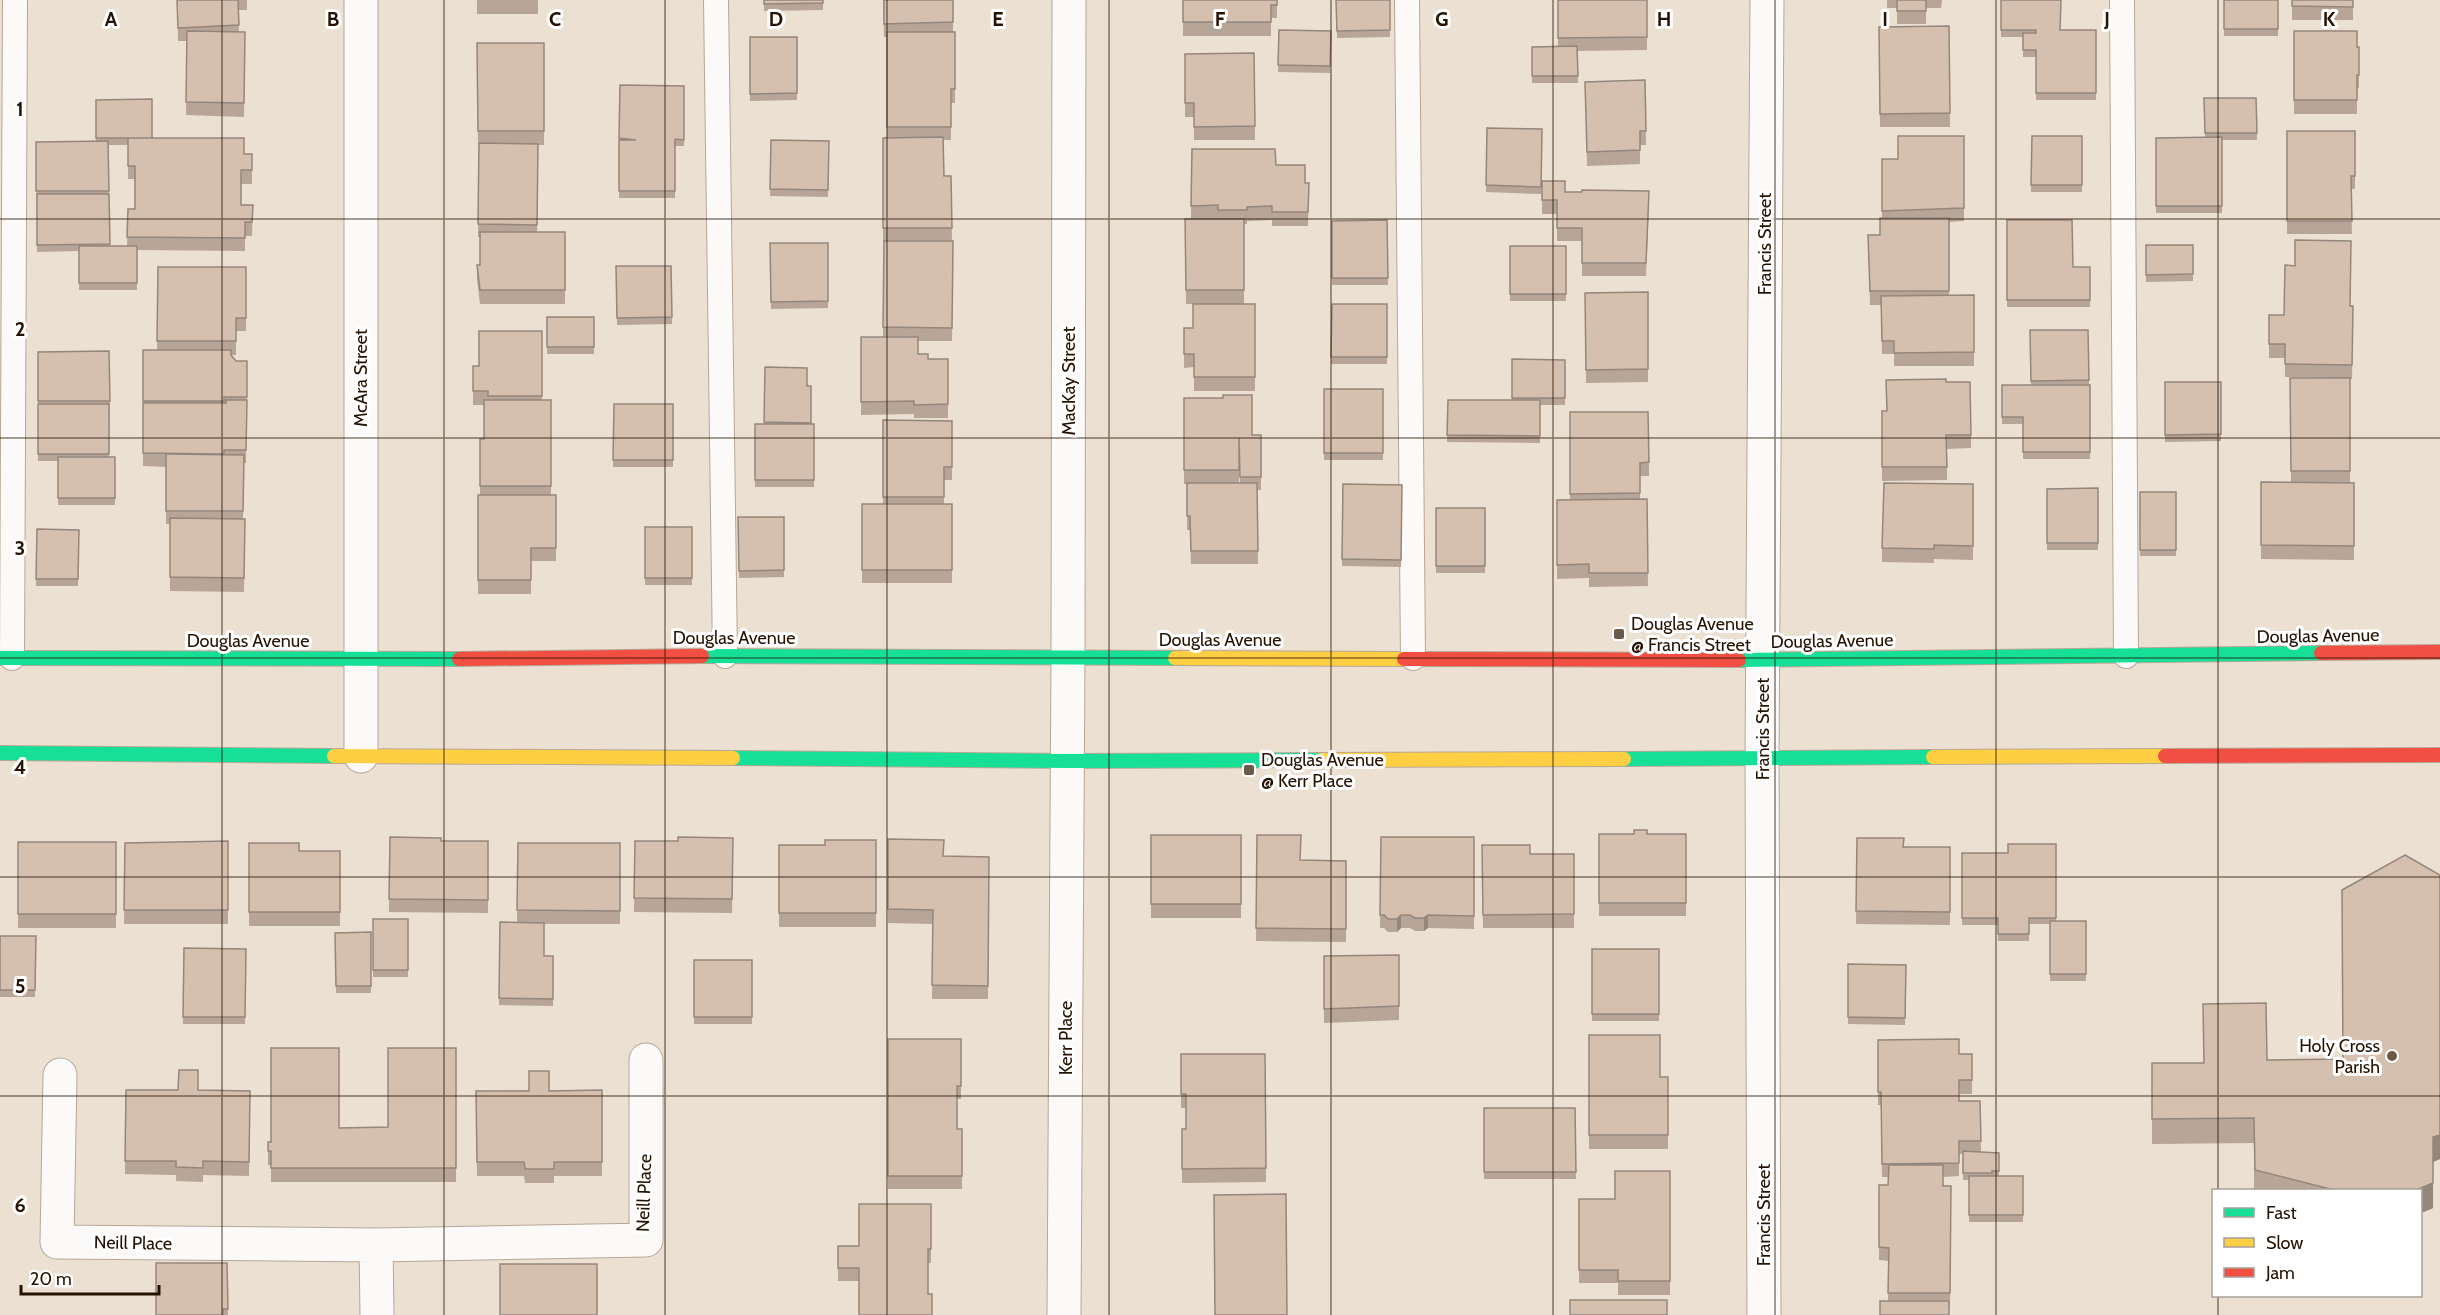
<svg xmlns="http://www.w3.org/2000/svg" width="2440" height="1315" font-family="Cabin,sans-serif">
<rect width="100%" height="100%" fill="#ece0d2"/>
<g fill="none" stroke-linecap="round" stroke-linejoin="round">
<defs>
<path id="lane" d="M716,0L725,656
M1407,0L1413,658
M2122,0L2126,656
M12,658L15,0"/>
<path id="street" d="M361,0V756
M60,1075L57,1242L376,1245L646,1240V1060
M376,1245L377,1315
M1064,1315L1068,657L1069,0
M1764,1315L1762,757L1767,0"/>
<path id="fast" d="M702,656L1175,658
M0,658L459,659
M1739,660L2321,653
M0,753L334,756
M733,758L1067,761L1321,760
M1624,759L1933,757"/>
<path id="slow" d="M1175,658L1404,659
M334,756L733,758
M1933,757L2165,756
M1321,760L1624,759"/>
<path id="jam" d="M2321,653L2440,652
M459,659L702,656
M1404,659L1739,660
M2165,756L2440,755"/>
</defs>
<use href="#lane" stroke="#b7a796" stroke-width="26"/>
<use href="#street" stroke="#b7a796" stroke-width="35"/>
<use href="#fast" stroke="#b7a796" stroke-width="16"/>
<use href="#slow" stroke="#b7a796" stroke-width="16"/>
<use href="#jam" stroke="#b7a796" stroke-width="16"/>
<use href="#lane" stroke="#fcfaf8" stroke-width="24"/>
<use href="#street" stroke="#fcfaf8" stroke-width="33"/>
<use href="#fast" stroke="#16e098" stroke-width="14"/>
<use href="#slow" stroke="#ffcf43" stroke-width="14"/>
<use href="#jam" stroke="#f24e42" stroke-width="14"/>
</g>
<path fill="#b7a597" fill-rule="evenodd" d="M177,0H247V10H238L239,32H245L244,117L186,115L187,41H178Z
M477,0H538V14H477Z
M764,0H823V10L764,11Z
M883,0H953V32H955V103H951V140H943L944,176H951L952,241H953L952,341H918V354L928,359H948V418H914V414L861,415V337H883L884,242H883V138L887,137V37H884Z
M1183,0H1277V18H1271V36H1183Z
M1336,0H1390V37L1337,38Z
M1558,0H1647V50L1577,51L1578,83H1532V47H1558Z
M1887,0H1942L1941,8H1926V24H1897V8H1887Z
M2001,0L2060,30H2096V100H2036V57H2023V37H2001Z
M2224,0H2278V36H2224Z
M2292,0H2353V20H2292Z
M1949,26L1950,127H1880L1879,27Z
M1279,30L1331,31L1330,73L1278,72Z
M2294,31L2359,47V88H2357V114H2294Z
M750,37H797V100L750,101Z
M477,43H544V145H538L537,232H565V304H480L477,279V265H480V237H478L479,145H478Z
M1254,53L1255,140H1194V117H1185V54Z
M1645,80L1646,145H1640V164L1587,166L1585,82Z
M684,86V146H675V198H619V138Z
M2204,98H2256L2257,140H2222V213H2156V138L2205,137Z
M96,100L152,138L244,154H252V184H241V205H253L252,236H245V251L137,250V290H79V251L37,252L36,142L96,141ZM108,145H128V179H135V209H128L127,246H110Z
M1487,128L1542,129L1541,194L1486,192Z
M2287,131H2355V189H2351L2352,234H2287Z
M1964,136V221L1949,222V295H1974V366H1894V354H1882L1881,305H1870L1868,235H1880L1882,218V159H1898Z
M2032,136H2082V192H2031Z
M771,140L829,141L828,197L770,196Z
M1192,149L1276,165L1305,183H1309L1308,226H1272V220L1247,221V224H1244V304H1186L1185,219H1191Z
M1542,181L1565,192L1649,205L1646,276H1582V241H1557V214H1542Z
M1387,220L1388,285H1332V221Z
M2007,220L2073,267H2090V307H2007Z
M770,243H828V308L771,309Z
M2146,245H2193V281L2146,282Z
M1510,246H1566V301H1510Z
M616,266H671L672,324L617,325Z
M158,267H246V331H236V355H231L236,361H247L246,463H244L243,519H245L244,592L170,591V524H166V467L143,466V350H157Z
M1648,292V382L1586,383L1585,293Z
M1255,304V391H1194V367L1184,368V328H1193Z
M1332,304H1387V364H1331Z
M2350,306L2353,320L2352,379H2350V483H2354V560L2261,559V482H2291L2290,378H2327L2285,377V358H2269V315H2284Z
M547,317H594V354H547Z
M2030,330H2088L2089,385H2090V459H2023V424H2002V385H2031Z
M542,331V400H551V495H556V561H531V594H478V495H480V439H484V405H473V366H479Z
M38,352L110,401L109,457H115V505H58V461H38Z
M1512,359L1565,360V405H1540V443L1447,442L1448,400H1512Z
M765,367L807,386H811V424H814V487H755V424H764Z
M1946,382L1971,435V448L1947,449V480L1882,481V411H1887Z
M2165,382H2221V441L2165,442Z
M1324,389H1383V460H1324Z
M1184,398L1252,435H1261V490H1257L1258,564H1191L1190,530H1187V484H1184ZM1239,451L1240,483H1239Z
M614,404H673V467H613Z
M1570,412L1649,462V476H1640V499H1647L1648,586L1589,587V578L1557,579V500H1570Z
M883,420L952,421V480H944V504H952V583H862V504H883Z
M1343,484L1402,485L1401,567L1342,566Z
M1973,484V560L1934,559V563L1882,562V548Z
M2098,488V550H2047V489Z
M2140,492H2176V556H2140Z
M1436,508H1485V573H1436Z
M784,517V577L739,578L738,518Z
M645,527H692V585H645Z
M37,529L79,530L78,586H36Z
M1599,834H1686V916H1599Z
M1151,835H1241V918H1151Z
M1257,835L1300,860L1346,861V942L1256,941Z
M390,837L441,841H488V913L389,912Z
M1381,837H1474V929L1428,928L1424,931H1415L1410,928H1401L1397,932H1388L1384,928H1380Z
M733,838L732,913L634,912L635,841H678Z
M1857,838L1904,847H1950V925L1856,924Z
M876,840V927H779V845H825Z
M228,841V924H124L125,843Z
M18,842H116V928H18Z
M249,843L299,851H340V926H249Z
M518,843H620V924H544V956H553V1006L499,1005L500,922H517Z
M2056,844V921H2086V981H2050V924H2029V941H1998V925H1962V853H2008Z
M1482,845L1530,854H1574V928H1483Z
M944,856L989,857L988,999H932L933,924L888,923V909Z
M2440,875V1159L2433,1162V1208L2421,1213V1191H2254V1143L2152,1144V1063H2204L2267,1060L2343,1059Z
M373,919H408V977H373Z
M371,932V993H336L335,933Z
M0,936H36L35,997H0Z
M184,948L246,949L245,1024H183Z
M1592,949H1659V1021H1592Z
M1399,955V1020L1324,1023V956Z
M694,960H752V1024H694Z
M1848,964L1906,965L1905,1025L1848,1024Z
M1589,1035L1660,1077H1668V1149H1589Z
M888,1039H961V1099H957V1129H962V1189H888Z
M1878,1040L1959,1054H1972V1094H1959V1101H1980L1981,1152L1999,1153V1176H2023V1222H1969V1180H1963V1154H1959V1176L1943,1177V1186H1951L1950,1306L1888,1301L1889,1261L1879,1260V1185H1888V1177H1882L1881,1105H1878Z
M456,1048V1182H271V1165H268V1142L339,1128L388,1127Z
M1181,1054L1266,1168V1182L1182,1183V1129H1186V1108H1181Z
M126,1090L250,1091L249,1176L203,1175V1182L176,1181V1175L125,1174Z
M602,1090V1176H554V1183H525L524,1176H477L476,1091Z
M1484,1108H1575L1576,1179H1484Z
M1670,1171V1295H1618V1283H1579V1199H1615Z
M931,1204V1263H928V1294L932,1315L859,1281H838V1246H859Z
M227,1263L228,1315H156Z"/>
<path fill="#95867b" d="M1401,915V928L1397,932V919Z
M1428,915V928L1424,931V918Z
M2440,1135V1159L2433,1162V1137Z
M2433,1183V1208L2421,1213V1191H2414Z"/>
<path fill="#d5c0b0" stroke="#95867b" stroke-width="1.5" d="M177,0H238L239,25L178,28Z
M764,0H823V3L764,4Z
M884,0H953V22L884,24Z
M1183,0H1277V5H1271V22H1183Z
M1336,0H1390V30L1337,31Z
M1558,0H1647V37L1558,38Z
M1897,0H1926V11H1897Z
M2001,0H2061L2060,30H2096V93H2036V50H2023V33H2036V30H2001Z
M2224,0H2278V29H2224Z
M2292,0H2353V7L2292,6Z
M1949,26L1950,113L1880,114L1879,27Z
M1279,30L1331,31L1330,66L1278,65Z
M187,31L245,32L244,103L186,102Z
M2294,31H2357V47H2359V75H2357V100H2294Z
M887,32H955V89H951V127H887Z
M750,37H797V93L750,94Z
M477,43H544V131H478Z
M1577,46L1578,76H1532V47Z
M1254,53L1255,126L1194,127V103H1185V54Z
M1645,80L1646,131H1640V150L1587,152L1585,82Z
M620,85L684,86V140L675,139V191H619V140H636L619,138Z
M2204,98H2256L2257,133H2205Z
M152,99V138H96V100Z
M1487,128L1542,129L1541,187L1486,185Z
M2287,131H2355V176H2351L2352,221H2287Z
M1898,136H1964V208L1882,211V159H1898Z
M2032,136H2082V185H2031Z
M943,137L944,176H951L952,228H883V138Z
M2222,137V206H2156V138Z
M128,138H244V154H252V170H241V205H253L252,222H245V238L127,237L128,209H135V166H128Z
M771,140L829,141L828,190L770,189Z
M108,141L109,191H36V142Z
M479,143L538,144L537,225L478,224Z
M1192,149H1275L1276,165H1305V183H1309L1308,212H1272V206L1247,207V210H1218V205L1191,206Z
M1542,181H1565V192H1582V190L1649,191L1646,263H1582V228H1557V200H1542Z
M37,194H109L110,244L37,245Z
M1880,218H1949V291H1870L1868,235H1880Z
M1185,219H1244V290H1186Z
M1387,220L1388,278H1332V221Z
M2007,220H2072L2073,267H2090V300H2007Z
M480,232H565V290H480L477,265H480Z
M2295,240L2351,241L2350,306H2353L2352,365L2285,364V344H2269V315H2284L2285,265L2295,266Z
M884,241H953L952,328L883,327Z
M770,243H828V301L771,302Z
M2146,245H2193V274L2146,275Z
M79,246H137V283H79Z
M1510,246H1566V294H1510Z
M616,266H671L672,317L617,318Z
M158,267H246V318H236V341H157Z
M1648,292V369L1586,370L1585,293Z
M1974,295V352L1894,353V341H1882L1881,296Z
M1193,304H1255V377H1194V354H1184V328H1193Z
M1332,304H1387V357H1331Z
M547,317H594V347H547Z
M2030,330H2088L2089,380L2031,381Z
M479,331H542V396H488V391H473V366H479Z
M861,337H918V354H928V359H948V404L914,405V401L861,402Z
M143,350H231V355L236,361H247V397H224V401H143Z
M109,351L110,401H38V352Z
M1512,359L1565,360V398H1512Z
M765,367L807,368V386H811V423L764,422Z
M2290,378H2350V471H2291Z
M1946,379V382H1970L1971,435H1946L1947,467H1882V411H1887L1886,380Z
M2165,382H2221V434L2165,435Z
M2002,385H2090V452H2023V417H2002Z
M1324,389H1383V453H1324Z
M1223,395H1252V435H1261V477H1240L1239,438V470H1184V398H1223Z
M226,400H247L246,450H224V454L143,453V403H226Z
M484,400H551V486H480V439H484Z
M1448,400H1540V436L1447,435Z
M38,404H109V454H38Z
M614,404H673V460H613Z
M1570,412H1648L1649,462L1640,463V493L1570,494Z
M883,420L952,421V467H944V497H883Z
M755,424H814V480H755Z
M166,454L244,455L243,511H166Z
M58,457H115V498H58Z
M2261,482L2354,483V546L2261,545Z
M1187,483H1257L1258,551H1191L1190,516H1187Z
M1884,483L1973,484V546L1934,545V549L1882,548Z
M1343,484L1402,485L1401,560L1342,559Z
M2098,488V543H2047V489Z
M2140,492H2176V550H2140Z
M478,495H556V548H531V580H478Z
M1647,499L1648,573H1589V564L1557,565V500Z
M862,504H952V570H862Z
M1436,508H1485V566H1436Z
M738,517H784V570L739,571Z
M170,518L245,519L244,578L170,577Z
M645,527H692V578H645Z
M37,529L79,530L78,579H36Z
M1634,830H1647V834H1686V903H1599V834H1634Z
M1151,835H1241V904H1151Z
M1257,835H1301L1300,860L1346,861V929L1256,928Z
M390,837L441,838V841H488V900L389,899Z
M678,837L733,838L732,899L634,898L635,841H678Z
M1381,837H1474V916L1428,915L1424,918H1415L1410,915H1401L1397,919H1388L1384,915H1380Z
M1857,838H1904L1903,847H1950V912L1856,911Z
M888,839L944,840L943,856L989,857L988,986L932,985L933,910L888,909Z
M825,840H876V913H779V845H825Z
M228,841V910H124L125,843Z
M18,842H116V914H18Z
M249,843H299V851H340V912H249Z
M518,843H620V911L517,910Z
M2008,844H2056V918H2029V934H1998V918H1962V853H2008Z
M1482,845H1530V854H1574V914L1483,915Z
M2405,855L2440,875V1135L2433,1137V1183L2414,1191H2338L2255,1170L2254,1118L2152,1119V1063H2204L2203,1004L2266,1003L2267,1060L2343,1059L2342,890Z
M373,919H408V970H373Z
M2050,921H2086V974H2050Z
M500,922L544,923V956H553V999L499,998Z
M371,932V986H336L335,933Z
M0,936H36L35,990H0Z
M184,948L246,949L245,1017H183Z
M1592,949H1659V1014H1592Z
M1399,955V1006L1324,1009V956Z
M694,960H752V1017H694Z
M1848,964L1906,965L1905,1018L1848,1017Z
M1589,1035H1660V1077H1668V1135H1589Z
M888,1039H961V1086H957V1129H962V1176H888Z
M1959,1039V1054H1972V1080H1959V1101H1980L1981,1141H1959V1163L1882,1164L1881,1092H1878V1040Z
M271,1048H339V1128L388,1127V1048H456V1168H271V1151H268V1142H271Z
M1181,1054H1265L1266,1168L1182,1169V1129H1186V1094H1181Z
M179,1070H198V1090L250,1091L249,1162L203,1161V1168L176,1167V1161H125L126,1090H178Z
M529,1071H549V1091L602,1090V1162H554V1169H525L524,1162H477L476,1091H529Z
M1484,1108H1575L1576,1172H1484Z
M1963,1151L1999,1153V1171H1992V1173H1963Z
M1889,1165H1943V1186H1951L1950,1293H1888L1889,1248L1879,1247V1185H1888Z
M1615,1171H1670V1281H1618V1270H1579V1199H1615Z
M1969,1176H2023V1215H1969Z
M1286,1194L1287,1315H1215L1214,1195Z
M859,1204H931V1249H928V1294H932V1315H859V1268H838V1246H859Z
M156,1263H227L228,1309H223V1315H156Z
M500,1264H597V1315H500Z
M1570,1300H1667V1315H1570Z
M1880,1301H1949V1315H1880Z"/>
<path fill="none" stroke="#261200" stroke-width="1.5" stroke-opacity="0.55" d="M222,0V1315M444,0V1315M665,0V1315M887,0V1315M1109,0V1315M1331,0V1315M1553,0V1315M1775,0V1315M1996,0V1315M2218,0V1190M0,219H2440M0,438H2440M0,658H2440M0,877H2440M0,1096H2440M2218,1296V1315"/>
<g fill="#6b5a4a" stroke="#fff" stroke-width="2">
<rect x="1613" y="628" width="12" height="12" rx="3"/>
<rect x="1243" y="764" width="12" height="12" rx="3"/>
<circle cx="2392" cy="1056" r="6"/>
</g>
<g text-anchor="middle" stroke-width="6" stroke-linejoin="round" paint-order="stroke">
<g font-size="18" fill="#261200" stroke="#fff">
<text transform="translate(1765 244) rotate(-90)" y="6">Francis Street</text>
<text transform="translate(361 378) rotate(-90)" y="6">McAra Street</text>
<text transform="translate(1069 381) rotate(-90)" y="6">MacKay Street</text>
<text transform="translate(2318 636) rotate(-1)" y="6">Douglas Avenue</text>
<text x="734" y="644">Douglas Avenue</text>
<text x="1220" y="646">Douglas Avenue</text>
<text x="248" y="647">Douglas Avenue</text>
<text transform="translate(1832 641) rotate(-1)" y="6">Douglas Avenue</text>
<text transform="translate(1763 729) rotate(-90)" y="6">Francis Street</text>
<text transform="translate(1066 1038) rotate(-90)" y="6">Kerr Place</text>
<text transform="translate(644 1193) rotate(-88)" y="6">Neill Place</text>
<text transform="translate(1764 1215) rotate(-90)" y="6">Francis Street</text>
<text transform="translate(133 1243) rotate(1)" y="6">Neill Place</text>
</g>
<g font-size="18" fill="#261200" stroke="#fff" text-anchor="start">
<text x="1631" y="630">Douglas Avenue<tspan x="1631" dy="21">@ Francis Street</tspan></text>
<text x="1261" y="766">Douglas Avenue<tspan x="1261" dy="21">@ Kerr Place</tspan></text>
<text x="2380" y="1052" text-anchor="end">Holy Cross<tspan x="2380" dy="21">Parish</tspan></text>
</g>
</g>
<g font-size="20" text-anchor="middle" font-weight="bold" fill="#261200" stroke="#fff" stroke-width="6" stroke-linejoin="round" paint-order="stroke">
<text x="111" y="26">A</text>
<text x="333" y="26">B</text>
<text x="555" y="26">C</text>
<text x="776" y="26">D</text>
<text x="998" y="26">E</text>
<text x="1220" y="26">F</text>
<text x="1442" y="26">G</text>
<text x="1664" y="26">H</text>
<text x="1885" y="26">I</text>
<text x="2107" y="26">J</text>
<text x="2329" y="26">K</text>
<text x="20" y="116">1</text>
<text x="20" y="336">2</text>
<text x="20" y="555">3</text>
<text x="20" y="774">4</text>
<text x="20" y="993">5</text>
<text x="20" y="1212">6</text>
</g>
<rect x="2212" y="1189" width="210" height="108" fill="#ffffff" stroke="#a8a099" stroke-width="1.5"/>
<rect x="2224" y="1208" width="30" height="9" fill="#16e098" stroke="#a8a099" stroke-width="1.5"/>
<text x="2266" y="1219" font-size="18" fill="#261200">Fast</text>
<rect x="2224" y="1238" width="30" height="9" fill="#ffcf43" stroke="#a8a099" stroke-width="1.5"/>
<text x="2266" y="1249" font-size="18" fill="#261200">Slow</text>
<rect x="2224" y="1268" width="30" height="9" fill="#f24e42" stroke="#a8a099" stroke-width="1.5"/>
<text x="2266" y="1279" font-size="18" fill="#261200">Jam</text>
<path d="M21 1285v9h138v-9" fill="none" stroke="#261200" stroke-width="3"/>
<text x="30" y="1285" font-size="18" fill="#261200" stroke="#ffffff" stroke-width="4.5" paint-order="stroke">20 m</text>
</svg>
